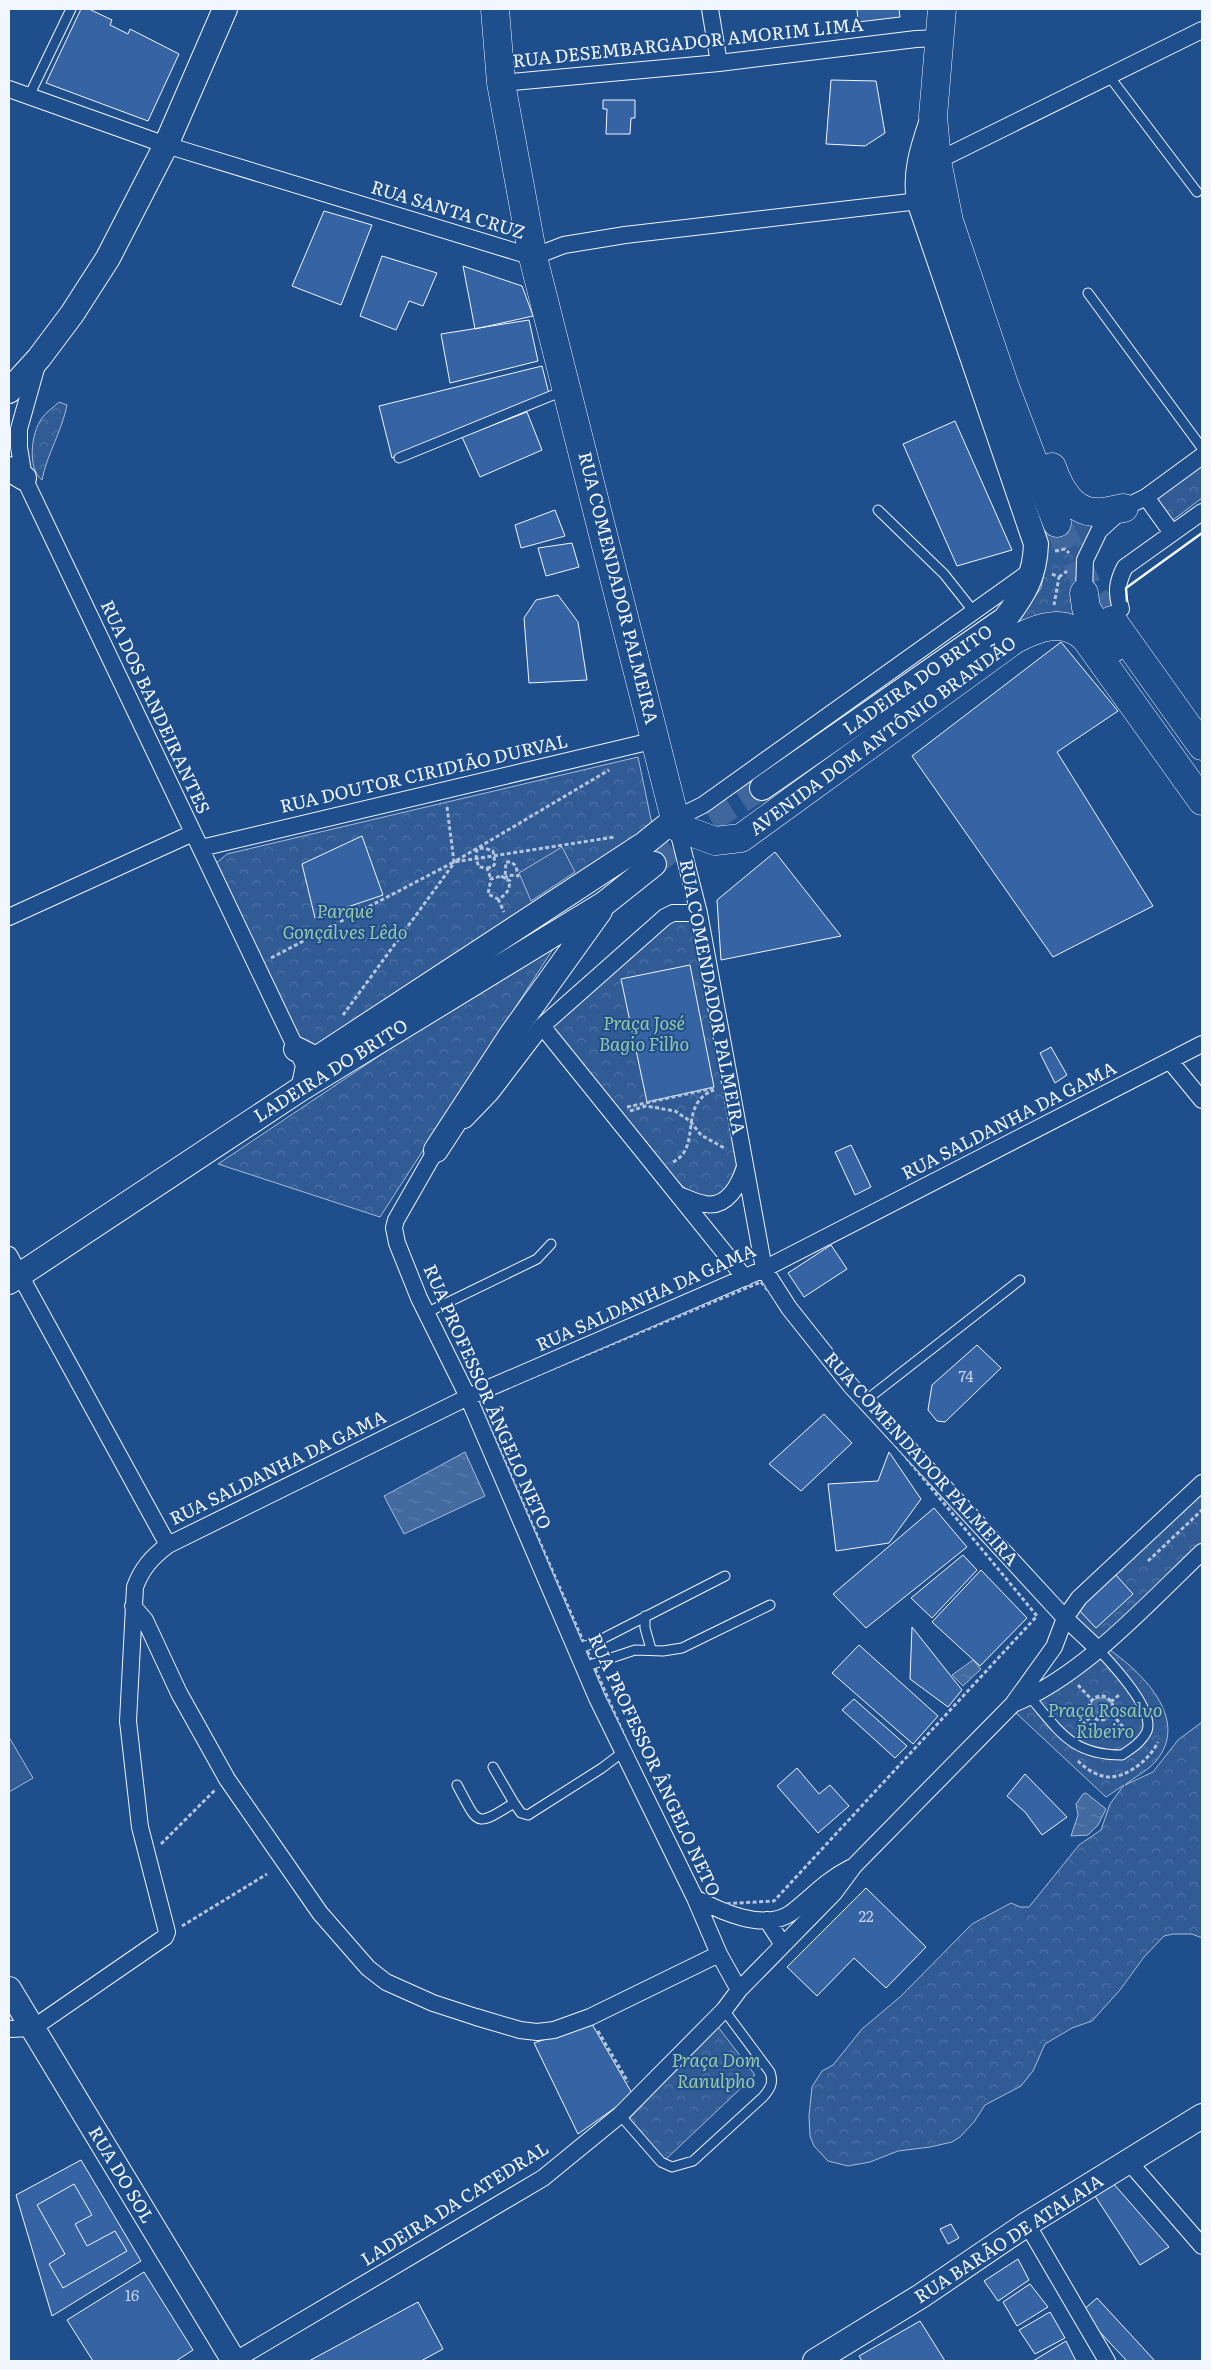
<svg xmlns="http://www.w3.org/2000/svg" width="1211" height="2370" font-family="Literata,serif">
<defs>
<pattern id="forest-crowns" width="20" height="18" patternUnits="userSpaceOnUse" patternTransform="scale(1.25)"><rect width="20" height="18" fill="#305b95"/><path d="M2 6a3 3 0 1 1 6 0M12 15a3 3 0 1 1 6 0" fill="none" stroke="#4e73a5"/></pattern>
<pattern id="water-ripples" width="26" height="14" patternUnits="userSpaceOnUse" patternTransform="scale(1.25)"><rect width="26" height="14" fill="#446ba0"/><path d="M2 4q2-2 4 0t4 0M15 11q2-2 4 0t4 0" fill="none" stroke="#5f81ae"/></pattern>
</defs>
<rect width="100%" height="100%" fill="#1f4e8c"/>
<path fill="url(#forest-crowns)" stroke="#a8bbd7" d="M59,402L67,405C62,431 47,454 42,480C27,468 31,433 42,418C46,412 54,407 59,402Z
M1202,448V498L1169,523L1150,486Z
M1069,512L1105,519L1079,560L1084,625H1015L1041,588L1045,568L1046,523Z
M638,757L652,824L639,843L315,1056L294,1051L214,865L227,854Z
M670,916L693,919L740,1153C734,1172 731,1188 714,1200L688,1191L645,1152L546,1025Z
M564,932L380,1217L218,1164Z
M1202,1479V1548L1100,1644L1064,1606Z
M1107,1648C1141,1671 1191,1719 1156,1761C1148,1771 1134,1777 1125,1785L1153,1772L1178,1740L1202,1722V1938L1192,1934H1173L1164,1936L1144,1957L1120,1990L1092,2021L1072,2028L1045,2044L1033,2071L1021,2086L985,2105L974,2122L960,2137L952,2142L930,2147L898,2151L870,2162L848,2166L828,2161L814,2146L810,2136L809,2116L812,2087L822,2071L833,2065L862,2029L900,1997L972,1924L1011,1903L1020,1907H1029L1079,1845L1101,1830L1110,1804L1124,1785L1106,1797L1016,1713L1084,1667Z
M718,2027L755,2075L665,2160L628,2120Z"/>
<path fill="#305b95" stroke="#a8bbd7" d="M562,847L575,872L531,901L519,873Z
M9,1737L33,1778L9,1792Z"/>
<path fill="url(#water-ripples)" stroke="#a8bbd7" d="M465,1452L485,1496L404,1534L384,1496Z
M973,1660L981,1669L963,1686L952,1675Z
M1100,1698H1105L1114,1705L1112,1714L1107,1719L1092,1716L1090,1709L1092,1700Z
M1086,1793L1106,1809L1098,1825L1088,1835L1071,1836L1078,1815L1076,1804L1083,1794Z"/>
<path fill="#3563a3" stroke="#f2f6ff" d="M81,9H89L112,20L110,25L128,34L130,29L179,54L148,121L46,83Z
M857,9H899L900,17L858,22Z
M831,80L876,81L885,133L865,146L826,144Z
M603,100H635V118H631L630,134H606L607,109H603Z
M324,211L372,225L341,305L292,286Z
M382,256L437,273L423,306L409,301L396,330L360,316Z
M463,266L522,286L533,316L475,329Z
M529,320L538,361L450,383L441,334Z
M542,366L549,394L392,458L379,406Z
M527,412L542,450L480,477L462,437Z
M955,421L1012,550L957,566L903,444Z
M555,510L565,536L521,548L515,525Z
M572,543L579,567L546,576L538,548Z
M558,595L578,622L587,680L529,683L524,618L536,600Z
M1061,642L1118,711L1057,752L1153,906L1053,957L912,756Z
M362,836L383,895L315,918L302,864Z
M775,852L841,936L721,960L717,900Z
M690,965L714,1087L647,1102L621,979Z
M1051,1047L1067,1075L1055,1083L1040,1053Z
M851,1145L871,1187L855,1195L835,1152Z
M831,1245L847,1269L804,1297L788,1273Z
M977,1345L1001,1368L945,1422L937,1421L928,1410L932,1385Z
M824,1414L852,1443L801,1491L769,1464Z
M889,1452L921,1499L889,1543L836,1551L828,1484L878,1481Z
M934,1508L967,1547L866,1628L833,1594Z
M963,1555L977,1570L932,1618L911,1598Z
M981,1570L1027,1618L980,1666L932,1622Z
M1115,1574L1133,1594L1096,1628L1077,1608Z
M912,1627L962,1690L948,1707L910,1679Z
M859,1645L938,1716L913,1744L832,1673Z
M854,1699L907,1746L895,1758L842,1710Z
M797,1768L819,1794L830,1785L849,1806L818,1833L777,1786Z
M1025,1774L1067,1817L1042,1835L1025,1812L1007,1796Z
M866,1888L926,1947L886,1988L854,1958L817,1996L787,1967Z
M592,2024L633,2095L578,2134L534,2043Z
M81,2160L141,2261L52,2316L16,2195Z
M1112,2182L1169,2247L1140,2265L1093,2193Z
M74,2184L92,2215L75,2224L87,2246L115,2231L127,2251L63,2288L49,2264L65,2254L37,2205Z
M951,2224L959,2238L948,2244L940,2229Z
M1018,2259L1029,2280L998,2301L984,2281Z
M144,2272L193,2350L176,2361H93L67,2320Z
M1030,2284L1048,2307L1017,2326L1003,2302Z
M1097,2298L1155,2361H1127L1081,2312Z
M418,2302L443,2349L421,2361H309Z
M1050,2312L1065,2338L1035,2354L1019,2330Z
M920,2321L945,2361H862L859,2356Z
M1066,2341L1076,2361H1033Z"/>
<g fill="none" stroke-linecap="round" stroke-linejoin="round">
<path stroke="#3f679d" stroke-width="24" stroke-dasharray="24 12" stroke-linecap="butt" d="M654,864L708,822L762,788"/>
<path stroke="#3f679d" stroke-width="28" stroke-dasharray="28 14" stroke-linecap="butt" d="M1057,523L1090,591L1112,620"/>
<defs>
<path id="service" d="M1109,76L1197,192
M29,96L71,9
M1088,293L1202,448
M399,458L563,391
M878,510L944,574L974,612
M426,1313L537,1259L551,1244
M865,1401L1020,1280
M645,1616V1628L651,1649
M576,1650L600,1640L725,1576
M584,1667L635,1650L663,1651L682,1648L770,1605
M1030,1697C1060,1732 1072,1755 1122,1755C1131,1749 1142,1742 1147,1731C1155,1709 1112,1664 1098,1649
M493,1767L514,1803
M457,1785C479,1825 474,1828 514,1803L521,1813L528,1815L602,1768L623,1752
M620,2115L661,2162L672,2167L693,2161L763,2097C770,2089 774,2083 770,2072L724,2010"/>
<path id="minor" d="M710,9L719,63
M501,83L719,63L916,39L939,38
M9,89L166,145L533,257L564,245L625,235L919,201
M937,161L1202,30
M37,365L19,429V447L24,478L304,1065L299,1090
M1146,497L1172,533
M1084,593L1085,560L1099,531L1124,508L1146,497L1202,456
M1121,609C1116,592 1117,582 1125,567L1202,512
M675,819L703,805L1032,570
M677,827L699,913L764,1269L789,1308L851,1386L1065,1618L1098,1649
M201,848L656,740
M9,917L193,833
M542,1026L745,1278
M1170,1061L1202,1100
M465,1120L491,1093L542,1026L665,917L673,913H699
M442,1144L436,1150L396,1220L394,1228L397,1243L419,1298L468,1397L597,1698L695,1898L719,1954L739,1990
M679,1195C687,1198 697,1203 705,1204C727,1208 739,1185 745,1167
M9,1255L168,1545
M133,1606L145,1620L179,1693L227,1779L320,1913L368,1968L386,1982L433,2003L476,2017L520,2030L537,2032L554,2030L590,2017L719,1954
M1013,1704C1083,1676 1148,1603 1202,1552
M695,1898C720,1911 764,1932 791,1913C812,1897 825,1881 850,1868
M767,1920L783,1945
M9,2029L33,2028L165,1937L167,1932L140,1827L128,1721L135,1587C142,1568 152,1557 168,1545L468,1397L764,1269L1202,1044
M1130,2163L1202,2246
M1027,2224L1107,2361
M234,2361L543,2178L620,2115L724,2010L739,1990L834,1893L854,1866L1013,1704L1054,1647L1065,1618L1079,1598L1202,1483"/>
<path id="secondary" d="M9,391L39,358L72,314L108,258L166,145L225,9
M9,469L24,478
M762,788L1005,619C1024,594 1035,576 1036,544L919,201C914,172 923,147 932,120
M296,1049L312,1057H319L644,844L675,819
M436,1150L511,1035L600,911
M9,1282L299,1090L605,903L654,864
M9,1989L234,2361
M815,2361L921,2296L1027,2224L1202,2116"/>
<path id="trunk" d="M495,9L501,83L533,257L677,827L715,841L741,838L1014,640C1038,627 1064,617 1086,639L1202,801
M942,9L933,116L937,161L949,221L1005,387L1057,523
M1052,467C1059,487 1071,512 1096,512C1105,513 1115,509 1124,508
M1084,593L1086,608L1112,649
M1112,620L1202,746"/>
</defs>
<use href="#service" stroke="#f2f6ff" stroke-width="11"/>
<use href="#minor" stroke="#f2f6ff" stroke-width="18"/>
<use href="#secondary" stroke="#f2f6ff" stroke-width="26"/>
<use href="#trunk" stroke="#f2f6ff" stroke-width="29"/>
<path stroke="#b3c4dc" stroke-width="3" stroke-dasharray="4 2.5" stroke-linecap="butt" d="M1055,551L1065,549L1069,553
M1052,574L1059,577L1054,605
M1059,577L1067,571
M447,807L454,862L609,770
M506,862H511L516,866L518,876L508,875L505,878Z
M487,868L493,867L495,863L493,851L484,848L477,849L476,859L479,867L487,868L491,879
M501,876L510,881C509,890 507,895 498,899L488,894L491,879Z
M498,899L504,912
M271,958L454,862L615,837
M343,1015L454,863
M627,1107L714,1088
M630,1111L646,1106L675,1111L690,1121L701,1135L726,1149
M673,1162C703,1147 677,1104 714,1090
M761,1282L1037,1616L774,1901L720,1904L692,1891L478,1400Z
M1148,1561L1202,1510
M1078,1685L1091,1699
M1089 1708a12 12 0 1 1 24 0a12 12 0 1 1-24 0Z
M1111,1702L1120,1694
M1112,1714L1130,1735
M1077,1729L1092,1716
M1078,1761C1085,1768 1098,1777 1109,1777C1128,1777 1150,1759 1158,1742
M161,1844L215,1790
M182,1926L267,1874
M598,2031L628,2082"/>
<use href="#service" stroke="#1f4e8c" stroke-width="9"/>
<use href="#minor" stroke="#1f4e8c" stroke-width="16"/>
<use href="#secondary" stroke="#1f4e8c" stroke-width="24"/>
<use href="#trunk" stroke="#1f4e8c" stroke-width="28"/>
<path stroke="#f2f6ff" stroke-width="2.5" d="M1127,601L1126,588L1202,533"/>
</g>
<g text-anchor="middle" stroke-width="4" stroke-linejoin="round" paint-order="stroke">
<g font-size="15" fill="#c3d1e8">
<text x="966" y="1382">74</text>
<text x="866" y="1922">22</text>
<text x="132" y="2301">16</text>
</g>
<g font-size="18" fill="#f2f6ff" stroke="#1f4e8c">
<text transform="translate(688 43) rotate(-6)" y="6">RUA DESEMBARGADOR AMORIM LIMA</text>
<text transform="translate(448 210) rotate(17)" y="6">RUA SANTA CRUZ</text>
<text transform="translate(618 588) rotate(76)" y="6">RUA COMENDADOR PALMEIRA</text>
<text transform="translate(918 680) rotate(-35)" y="6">LADEIRA DO BRITO</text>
<text transform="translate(155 707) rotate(65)" y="6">RUA DOS BANDEIRANTES</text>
<text transform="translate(883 736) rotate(-36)" y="6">AVENIDA DOM ANTÔNIO BRANDÃO</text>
<text transform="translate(424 774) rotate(-13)" y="6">RUA DOUTOR CIRIDIÃO DURVAL</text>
<text transform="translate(712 997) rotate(79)" y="6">RUA COMENDADOR PALMEIRA</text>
<text transform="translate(331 1071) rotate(-32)" y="6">LADEIRA DO BRITO</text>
<text transform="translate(1009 1121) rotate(-27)" y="6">RUA SALDANHA DA GAMA</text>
<text transform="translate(646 1298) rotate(-24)" y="6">RUA SALDANHA DA GAMA</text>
<text transform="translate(487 1397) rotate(66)" y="6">RUA PROFESSOR ÂNGELO NETO</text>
<text transform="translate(921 1459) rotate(48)" y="6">RUA COMENDADOR PALMEIRA</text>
<text transform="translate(278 1468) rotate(-26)" y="6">RUA SALDANHA DA GAMA</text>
<text transform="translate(654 1765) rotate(65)" y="6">RUA PROFESSOR ÂNGELO NETO</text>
<text transform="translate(121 2175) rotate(59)" y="6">RUA DO SOL</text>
<text transform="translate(455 2204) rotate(-32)" y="6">LADEIRA DA CATEDRAL</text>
<text transform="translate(1009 2239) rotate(-33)" y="6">RUA BARÃO DE ATALAIA</text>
</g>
<g font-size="18" font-style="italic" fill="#97c8a6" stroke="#1f4e8c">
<text x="345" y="918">Parque<tspan x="345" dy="21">Gonçalves Lêdo</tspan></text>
<text x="644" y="1030">Praça José<tspan x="644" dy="21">Bagio Filho</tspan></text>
<text x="1105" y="1717">Praça Rosalvo<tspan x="1105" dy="21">Ribeiro</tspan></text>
<text x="716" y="2067">Praça Dom<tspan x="716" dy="21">Ranulpho</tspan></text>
</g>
</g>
<rect width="1211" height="2370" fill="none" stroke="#f2f6ff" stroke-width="20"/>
</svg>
